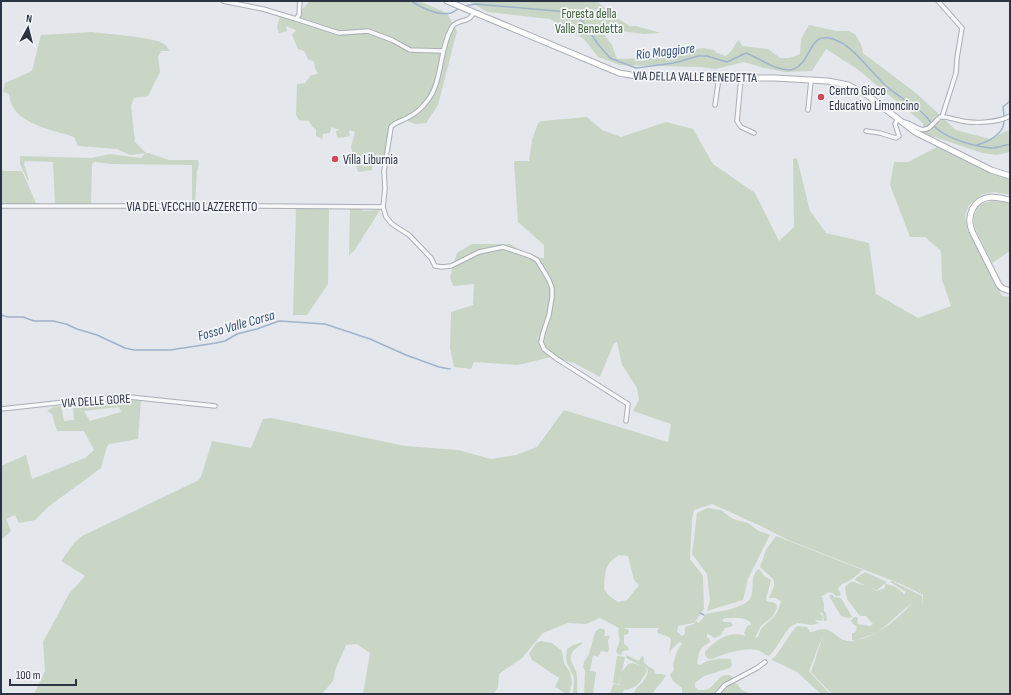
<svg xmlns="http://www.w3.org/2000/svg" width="1011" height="695" font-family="'Sofia Sans Condensed',sans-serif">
<rect width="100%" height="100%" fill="#e4e7ec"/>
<path fill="#c9d6c5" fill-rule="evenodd" d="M310,1H419L447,13L457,31L438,105L426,123L415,124L405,120H396L390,127L383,163L373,160L372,170L358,172L351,147L355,132L349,130L350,136L340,138L337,137L336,131L339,130L331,127L330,133L323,134L322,139L316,136V129L312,127L309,121L299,120L296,115L297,84L305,83L311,75L318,74L315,68L314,62L308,59L304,51L298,49L292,35L296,30L286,26L287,31L279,33L277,27L280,16L294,18Z
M468,1H597L612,15L630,26H636L661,33L644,34L614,30L612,28L607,27L608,30L605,36L612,45L617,59L642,58L646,56L704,48L714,50L717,53L725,56C732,53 733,46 739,40L742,46L768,49L780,58H789L800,54L801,39L809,25L836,31H848L855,34L861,44L863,53L917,94L956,130L990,139L1004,132L1010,130V152L997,155L982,153L923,133V123L857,69L826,49L812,71L785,72L764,68L744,62L716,69L700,67L620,65L598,57L584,39L550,19L488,12Z
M92,32C105,34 155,37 164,44C167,46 168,48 169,51H161L158,57L160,72L148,96L134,98L131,106L135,142L146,153L130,155L117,149L78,146L74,137C51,129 11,124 9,94L3,92L5,83L32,71L41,35Z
M587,117L602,130L621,137L666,122L693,129L713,164L755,193L779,241L794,227L793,159L797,158L810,211L826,233L869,243L876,294L918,318L951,306L942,280L941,251L925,237H910L890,185L894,162H908L937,147L957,156L1010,178V195L994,192L983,194L969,205L965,215L968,231L983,257L1002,296L1010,297V694H832L811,672L824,633L809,671L830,694H821L797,672L772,660V659L775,657L794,629L797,626L807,627L810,632C816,632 822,627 828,630C835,633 840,640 847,641C851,642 855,640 859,639C881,633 897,620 912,603C893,617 877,640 852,640V633H855L857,627L853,624L851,621L854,617H857L858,624L870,626L873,624L866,616H860L847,599L845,587C855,578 852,583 864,585L855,580L856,578L865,572L887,582L877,590L871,588L877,591L885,588V584C893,585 901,589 904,595L906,592L890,582L892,581L922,596L923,605V595L901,584L788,540L761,526L712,504L694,510L692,519L690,559L703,576L704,609L694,623L677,626H678L677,632L682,636L685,634V627L694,624L696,621L699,623L706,614C720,611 735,610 747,602C758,595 747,577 759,569L764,576L771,580L766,599L767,601L775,603L777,606C776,616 768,620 761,626C759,629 757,634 755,638L758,637C759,634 760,630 762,628C773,617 777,617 781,601L776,598H769L774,586V580L760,567L766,550L776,536L863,570C859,573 855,577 852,579C846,584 841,582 838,589L841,594L840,596H836L833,593L829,592L820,597H822L824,605V611L826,613L827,621H824L823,614L821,612L820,613L823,617L822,621L816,620L815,621L819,623L812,625L797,623C795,624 791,626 789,628C782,637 777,648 769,656C764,655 762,651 757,650C744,647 724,654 712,659H708L705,655V652C715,640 730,630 746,636L744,633L747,626L751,625V623C744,616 734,618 725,618L722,620L724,622H731L733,626L725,628C721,634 723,635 714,638L711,635L707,634V638H709L710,642L702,647L699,653L697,664L701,665C706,659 724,658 731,659L732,665L730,668L704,676L695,683V687L699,690C703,690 708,690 711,687C718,681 721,672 732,676L733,678C725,684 723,686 716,694H682V688L673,681L670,675L674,670L673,664C676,657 676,650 682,644V643L679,642L671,650L669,655L671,639L669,637L658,633L657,631L659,628H624L629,630L628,634L624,635V644L628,647L629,650L623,651L621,655L618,654L616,651L620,640L618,632L619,628L621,629L600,618L586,624L568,623L543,633L522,658L499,674L498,688L493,694H363L370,653L357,644L346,645L336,668L333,681L322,694H34L45,671L43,642L69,594L85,576L61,561L74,543L82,536L199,480L202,474L212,441L251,448L263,419L271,418L405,446L458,450L491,459L516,455L537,447L564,410L668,442L671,424L633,411L639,400L637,388L622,365L617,342L614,343L600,377L574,363L551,357L518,365L474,362L471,369L454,367L450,348L451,312L473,305L474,284L453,286L450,277L457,253L472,244H510L533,257L544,258V245L518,222L514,161H529L532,140L538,123L542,121ZM619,555L628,556L634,580L639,585L627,600L618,602L608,595L604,589C605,573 604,564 619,555Z
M145,153H148L169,160H198L199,164L197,171L195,204L192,202V165L113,164L94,162L92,164L91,204H55L53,162L25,161L24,164L29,180L28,181L20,164V156L91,158L110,154L141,158Z
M1,171H22L36,203H1Z
M992,201L1010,202V251L992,263L974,226V217L977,209L981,204Z
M296,209H329L328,284L307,315H293Z
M350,209H361L364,211L380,210L354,251L349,255Z
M122,399L141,401L138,439L110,444L107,446L101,468L48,507L35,520L19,523L15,515L6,519L11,531L1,540V466L26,455L32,479L85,458L94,450L84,431H57L52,414L47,411L53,407L61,406L64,421L74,420L73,405ZM119,407L121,412L90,421L84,411Z
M707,508L721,510L733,519L748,523L757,530L770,535L748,579L743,600L707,611L710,600L707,574L692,554L697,513Z
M832,594L834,597L841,598L852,617L848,618L841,616L829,596Z
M600,628L605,630L604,636H609L610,637L608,641L609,650L608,652L601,651L598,657L593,655L590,671L596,672L593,694H584L585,671L583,667L584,662L589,654L595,632Z
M541,641L552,643L562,651L564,663L570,672L572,683L569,694H566L555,687L559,678L532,660L529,654L536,643Z
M583,642C581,646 572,649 571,656C570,662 574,666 576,671C578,679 577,686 577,694H573L574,678L567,663L566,657L567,649L573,645Z
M626,655L639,661L642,656L644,658V663L654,670L656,674H661L666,675C663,683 655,687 653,694H635L634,693L637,687C642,684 648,676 648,670L644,667L647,671C641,681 637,689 624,690L623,693L621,694H610L613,685L614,684L619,685V687L621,675L619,684L613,683L617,656L625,657L622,672L628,664L633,663L643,667L626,658Z
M735,682L742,690L750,694H719L730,683Z"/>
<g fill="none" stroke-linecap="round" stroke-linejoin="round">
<path stroke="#9fb4cc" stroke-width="1.5" d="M411,1C422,8 438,16 451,13C454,12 457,9 460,8
M465,6L475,4L568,12L576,16L583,22L598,44L610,58L636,68L674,63L698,56H707L727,62L746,53C757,57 781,74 794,69C814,61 807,24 842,43C856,51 869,69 881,81C892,93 906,100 919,110C926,115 930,122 936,128C948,139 976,147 992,148C998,148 1004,145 1010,144
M1010,85V87
M977,145C986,143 999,136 1003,127C1005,121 1004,113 1003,107L1010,101
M1,204H39
M1,315L8,317H23L34,321H53L66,324L77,329L97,335L125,348L134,350H170L216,343L225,341L237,334L257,329L279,321L325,324L370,339L406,355L439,367L450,369
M700,613L704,615"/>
<defs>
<path id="minor" d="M223,1L263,9L296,19L299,15L300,1
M938,1L962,28L957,58L956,73L942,117
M474,13C472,15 471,18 468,19C462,22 456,21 452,27C439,49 443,80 428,100C423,107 415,114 407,118C402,121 395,122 391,127L384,171L385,189L383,207L386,217L392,224L409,235L431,258L435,266L442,267L451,266L479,252L503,247L530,256L537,260L549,280L552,288V297L549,315L543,333L541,342L544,349L557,359L628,404L626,421
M296,19L339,33L368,31L392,40L410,50L443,51
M741,78L737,121L741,127L754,133
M715,105L719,77
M808,110L811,80
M940,117C946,116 951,119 958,120C971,124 998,123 1010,116
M903,122C913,122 921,136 931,126
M866,131L880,133L896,138L899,136L895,124L897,120
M1,206H261L383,207
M1,409L120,396L215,406
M717,694L725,685L757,668L765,662"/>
<path id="secondary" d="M447,1L619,73L643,77L775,78L828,81L848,85L867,95L915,132L991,170L1010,176
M1010,200C1004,199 997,197 991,197C973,199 966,216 972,231L999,285L1002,288L1010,291"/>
</defs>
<use href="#minor" stroke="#a9aeb7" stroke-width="5.5"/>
<use href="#secondary" stroke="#a9aeb7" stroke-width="7"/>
<use href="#minor" stroke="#f7f8fa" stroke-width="3.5"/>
<use href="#secondary" stroke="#fff" stroke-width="5"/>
<defs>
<path id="minor-bridge" d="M929,128L938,119"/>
</defs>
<use href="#minor-bridge" stroke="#a9aeb7" stroke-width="5.5" stroke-linecap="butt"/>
<use href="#minor-bridge" stroke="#f7f8fa" stroke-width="3.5"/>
</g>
<g fill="#d1495b" stroke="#f4f6f9" stroke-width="1.5">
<circle cx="821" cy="97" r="4"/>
<circle cx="335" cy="159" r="4"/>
</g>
<g text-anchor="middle" stroke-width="3.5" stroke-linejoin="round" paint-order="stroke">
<g font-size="13" fill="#3f6138" stroke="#f4f6f9">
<text x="589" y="18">Foresta della<tspan x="589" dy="15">Valle Benedetta</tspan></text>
</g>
<g font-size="13" fill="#2b3445" stroke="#f4f6f9">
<text transform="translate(695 76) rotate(1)" y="5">VIA DELLA VALLE BENEDETTA</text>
<text x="192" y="211">VIA DEL VECCHIO LAZZERETTO</text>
<text transform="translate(96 400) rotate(-4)" y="5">VIA DELLE GORE</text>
</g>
<g font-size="13" fill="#2b3445" stroke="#f4f6f9" text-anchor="start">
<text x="829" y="95">Centro Gioco<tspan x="829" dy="15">Educativo Limoncino</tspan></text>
<text x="343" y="164">Villa Liburnia</text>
</g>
<g font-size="14" font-style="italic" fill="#34527a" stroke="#f4f6f9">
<text transform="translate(665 51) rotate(-7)" y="5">Rio Maggiore</text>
<text transform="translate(236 325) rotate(-16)" y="5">Fosso Valle Corsa</text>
</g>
</g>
<rect width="1011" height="695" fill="none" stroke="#2b3445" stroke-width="4"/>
<g transform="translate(28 28) rotate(7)" stroke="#f4f6f9" stroke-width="3" paint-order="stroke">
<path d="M0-3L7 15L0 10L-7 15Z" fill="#2b3445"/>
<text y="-6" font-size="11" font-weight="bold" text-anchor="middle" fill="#2b3445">N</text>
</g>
<path d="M10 679v6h66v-6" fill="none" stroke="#2b3445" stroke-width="2"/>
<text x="16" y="679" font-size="12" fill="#2b3445" stroke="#f4f6f9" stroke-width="3" paint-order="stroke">100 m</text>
</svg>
